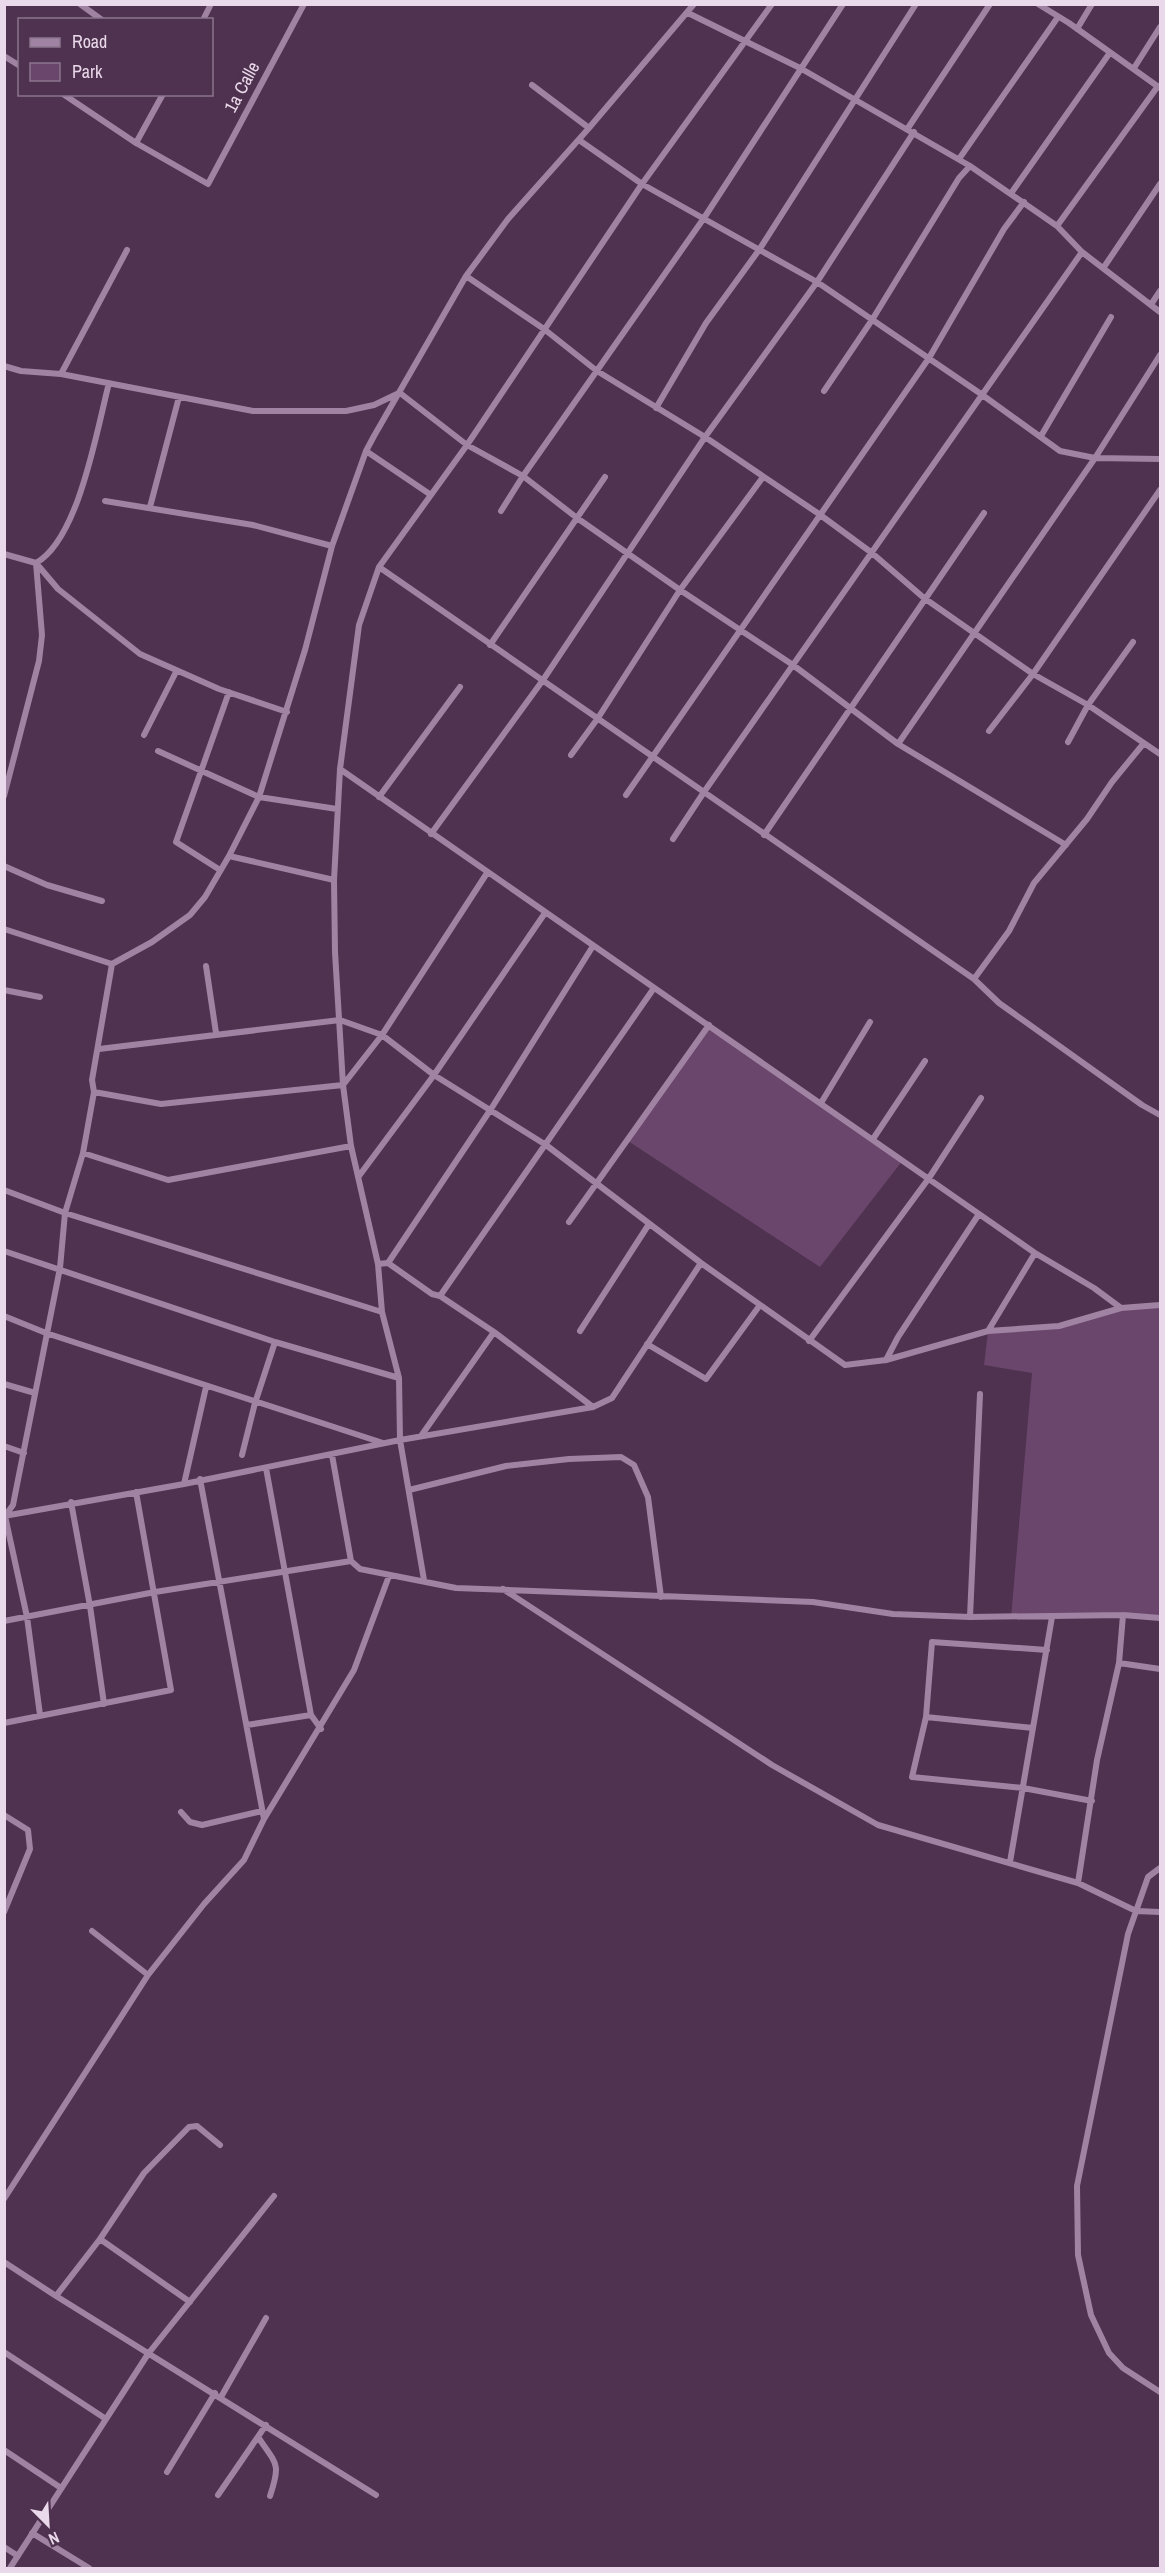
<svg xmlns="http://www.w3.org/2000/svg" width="1165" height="2573" font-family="'Archivo Narrow',sans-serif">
<rect width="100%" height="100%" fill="#4e324f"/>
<path fill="#6a456c" d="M709,1025L903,1160L820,1267L628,1141Z
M1160,1305V1618H1011L1032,1373L984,1365L988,1331L1059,1326L1121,1308Z"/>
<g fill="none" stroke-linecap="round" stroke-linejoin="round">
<path stroke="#a083a2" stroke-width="6" d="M80,4L102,20
M1038,4L1069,23L1160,88
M688,13L800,68L970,166L1057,226L1082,252L1160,312
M203,20L211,4
M1077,29L1092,4
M4,56L20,66
M1134,68L1160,27
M532,85L589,128
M63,94L136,143L208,184L304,4
M908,128L990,4
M579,140L642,184L817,282L981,394L1060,451L1095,458L1160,459
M136,143L163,94
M959,159L1058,17
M1012,192L1109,54
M1057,226L1158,86
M1104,267L1160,184
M466,276L544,329L597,371L705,437L819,514L872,553L924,598L1033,674L1088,705L1160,754
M1152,303L1160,291
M4,366L21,371L61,374L253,411H346L374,405L399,393
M61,374L127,250
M824,391L872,320L959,178L970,166
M400,393L467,445L523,476L577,518L680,590L793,665L898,744L1066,845
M656,408L706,323L759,250L916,4
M1041,436L1111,317
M366,451L431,495
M105,501L253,525L332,546
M150,507L179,397
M501,511L523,476L704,218L843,4
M4,554L36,563L58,589L140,654L219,689L287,712
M379,567L974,979L999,1003L1142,1105L1160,1115
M490,645L605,477
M989,731L1033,674L1160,490
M144,735L176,672
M1068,742L1088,705L1133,642
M898,744L1095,458L1160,355
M158,751L259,797L337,809
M571,755L598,718L680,590L763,477
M340,769L1035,1253L1094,1288L1121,1308L1160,1305
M626,795L929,358L1004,229L1024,202
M4,796L39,661L42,635L36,563C79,539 97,429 109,383
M379,797L460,687
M431,834L543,680L705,437L817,282L914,132
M764,835L984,513
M673,839L704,792L1082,252
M229,856L334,880
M4,866L47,885L102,901
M220,870L176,842L229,692
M4,929L112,964L152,942L190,915L205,897L229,856L259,797L305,650L332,546L366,451L374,436L466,276L508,219L589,128L694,4
M206,966L216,1033
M974,979L1009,931L1034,883L1087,819L1112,782L1144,743
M4,990L40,997
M99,1049L340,1020L382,1035L434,1075L546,1145L701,1263L845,1365L886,1360L988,1331L1059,1326L1121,1308
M94,1092L161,1104L343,1085L382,1035L487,873
M821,1103L870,1022
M873,1139L925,1061
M83,1153L168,1180L351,1146
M359,1176L434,1075L545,913
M4,1190L65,1213L382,1312
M569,1222L709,1025
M4,1251L275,1342L399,1378
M388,1263L491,1109L593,946
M378,1264L388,1263L432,1294L440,1296L654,988
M440,1296L494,1332L593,1407
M4,1316L46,1333L383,1443
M580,1331L649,1224
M988,1331L1035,1253
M809,1341L929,1178L981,1098
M647,1344L706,1379L760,1305
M886,1360L898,1337L979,1214
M4,1384L35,1393
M421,1436L494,1332
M4,1446L24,1453
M242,1455L255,1403L275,1342
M332,1455L351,1561
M266,1468L311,1715L321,1729
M200,1479L264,1819
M184,1484L206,1387
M409,1490L506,1466L569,1459L621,1457L634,1465L648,1497L661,1597
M71,1502L90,1606L104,1704
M4,1516L184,1484L400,1440L593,1407L612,1398L701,1263
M424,1580L400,1440L399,1378L382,1312L378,1264L351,1146L343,1085L335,952L334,880L340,769L359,625L379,567L467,445L642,184L772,4
M503,1589L772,1765L878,1825L1078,1883L1136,1911L1160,1912
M970,1617L980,1394
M4,1621L155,1592L351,1561L360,1569L456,1588L813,1602L893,1614L970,1617L1123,1615L1160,1618
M1119,1663L1160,1669
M40,1715L27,1617L5,1516L13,1505L60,1268L65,1213L83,1153L94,1092L92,1080L112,964
M926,1717L932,1642L1047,1650
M4,1723L171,1690L136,1492
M247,1725L311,1715
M1033,1728L926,1717L912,1777L1023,1788L1092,1801
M181,1812L190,1822L202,1825L262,1811
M4,1815L28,1830L30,1849L4,1912
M1010,1862L1052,1617
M1160,1868L1148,1877L1128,1934L1077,2186L1078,2255L1091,2315L1109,2353L1123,2368L1160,2392
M1078,1883L1097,1760L1119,1663L1123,1615
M92,1931L148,1975
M4,2199L148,1975L204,1904L244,1860L264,1819L354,1670L389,1576
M100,2239L144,2173L189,2127L197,2126L220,2145
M4,2262L56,2296L376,2495
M56,2296L100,2239L190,2302
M4,2352L106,2419
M221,2397L266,2318
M258,2437C277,2465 281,2463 270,2496
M4,2450L61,2488
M167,2472L215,2393
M218,2495L266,2425
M32,2533L89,2568
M4,2547L18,2556
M10,2568L148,2354L274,2196"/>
</g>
<g text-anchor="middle" stroke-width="6" stroke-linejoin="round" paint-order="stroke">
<g font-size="18" fill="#ead9ea" stroke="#4e324f">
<text transform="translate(242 87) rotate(-62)" y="6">1a Calle</text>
</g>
</g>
<rect width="1165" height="2573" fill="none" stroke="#ead9ea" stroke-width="12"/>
<rect x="18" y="18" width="195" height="78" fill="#4e324f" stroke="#8c758d" stroke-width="1.5"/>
<rect x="30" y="38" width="30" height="9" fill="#a083a2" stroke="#8c758d" stroke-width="1.5"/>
<text x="72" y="48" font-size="18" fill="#ead9ea">Road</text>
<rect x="30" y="63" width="30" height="18" fill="#6a456c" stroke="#8c758d" stroke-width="1.5"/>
<text x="72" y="78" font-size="18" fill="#ead9ea">Park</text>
<g transform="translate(48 2525) rotate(156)" stroke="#4e324f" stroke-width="4.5" paint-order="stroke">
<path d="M0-4.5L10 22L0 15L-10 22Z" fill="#ead9ea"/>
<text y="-9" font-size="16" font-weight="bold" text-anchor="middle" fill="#ead9ea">N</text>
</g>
</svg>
